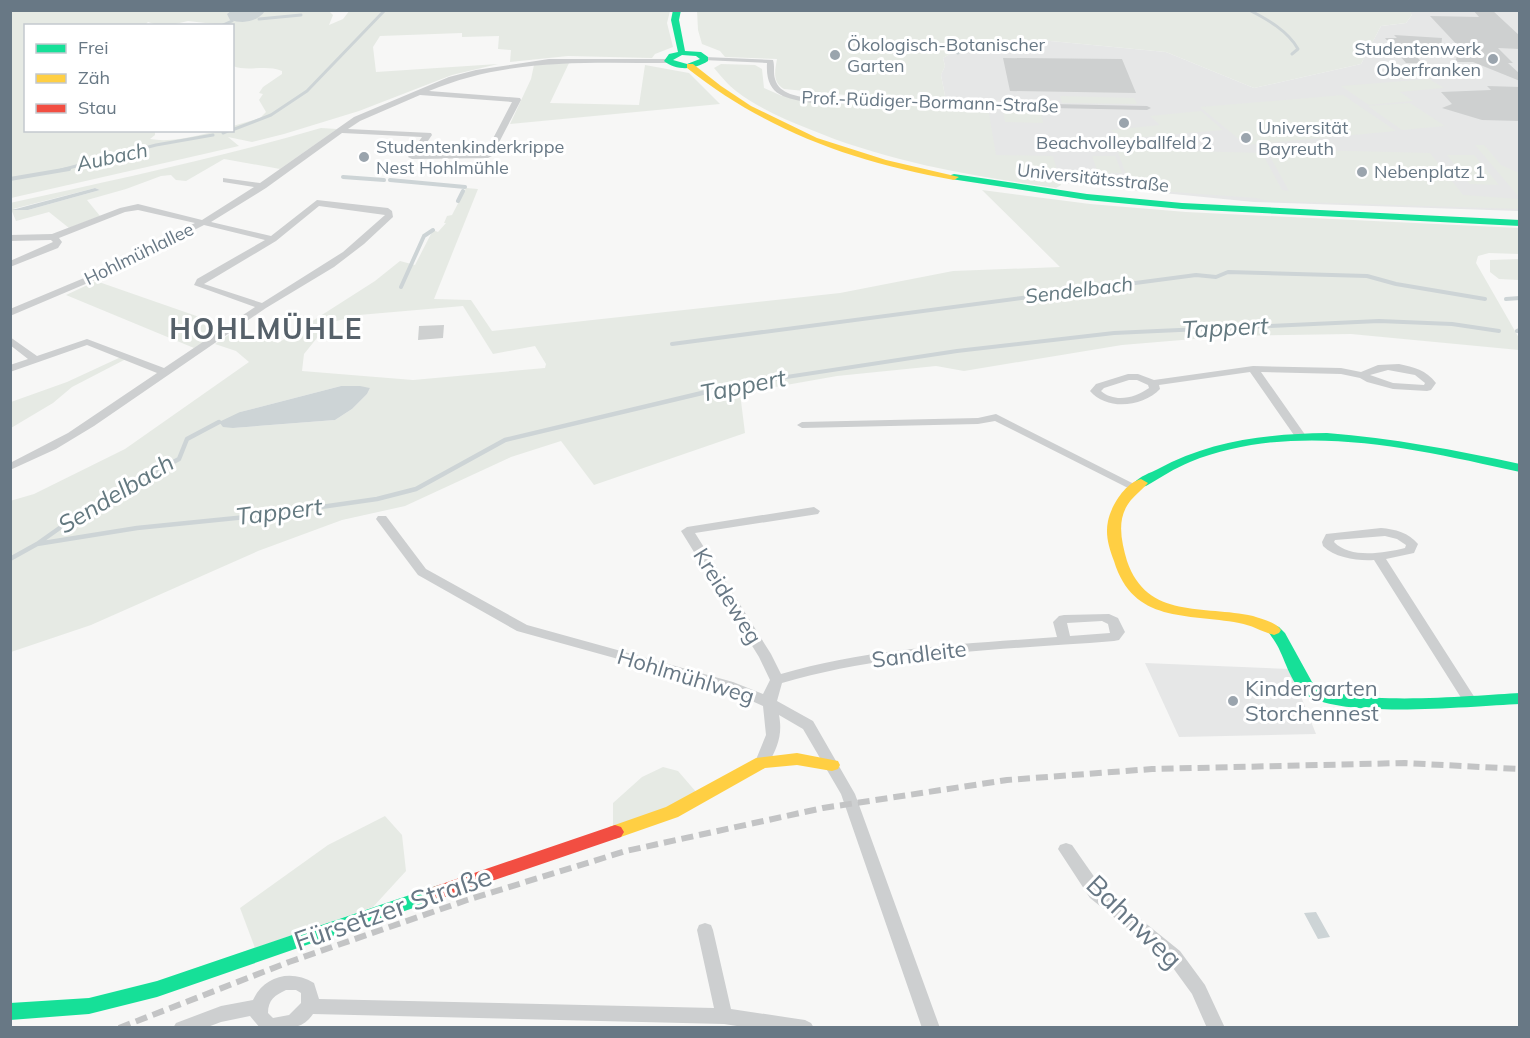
<svg xmlns="http://www.w3.org/2000/svg" width="1530" height="1038" font-family="Mulish,sans-serif">
<rect width="100%" height="100%" fill="#f7f7f6"/>
<path fill="#e6e7e7" d="M1409,11H1519V211L1254,202L980,175L967,101H946L941,75L945,66L943,58L964,46L1040,40L1166,52L1254,88L1361,64L1381,26L1406,23L1412,15Z
M1145,663L1290,669L1316,734L1179,737Z"/>
<path fill="#e6eae4" fill-rule="evenodd" d="M231,10L260,16L265,11L328,10L333,15L329,25L343,19L350,10L670,11L667,23L673,47L655,54L652,58L568,56L510,62L511,50L498,49L499,36L462,37V33L380,36L373,47L376,72L498,64L452,75L359,111L284,134L252,142L228,137L239,146L11,198L10,11ZM188,21L232,26L233,66C248,72 266,64 282,71V74L263,87L259,93L263,94L259,100L266,112L260,118L233,126L232,130C205,131 178,144 150,139L155,135V131L26,130V26L145,25L148,22L154,24L150,25H171Z
M697,10H1409L1412,15L1406,23L1381,26L1361,64L1254,88L1166,52L1040,40L964,46L943,58L945,66L941,75L946,101L876,98L784,89C772,82 775,71 777,59L725,57L720,51L702,44L698,30Z
M569,63L550,103L639,105L645,65L689,73L720,104L510,124L531,79L534,65Z
M721,64L755,65L762,69L764,88L782,96L988,108L996,155L1053,156L1061,185L1056,188C972,176 888,162 809,129C784,119 758,108 736,91C728,85 721,76 714,68Z
M1429,79L1444,88L1400,92L1413,101L1369,105L1341,86Z
M1343,95L1396,131L1246,145L1200,107Z
M1060,96L1134,98L1137,104L1062,103Z
M1410,103L1445,126L1402,130L1368,106Z
M1002,106L1040,107L1043,123L1005,122Z
M1201,111L1223,130L1121,139L1111,130L1160,125L1150,116Z
M321,128L337,129L280,169L224,159L186,181L176,180L171,175L161,176L126,189L87,200L100,216L69,228L49,212L16,221L11,209L10,203C114,180 219,158 321,128ZM95,188L100,190L28,210L13,209Z
M1475,145H1484L1501,165L1519,173V197Z
M1117,149L1262,153L1282,190L1289,191L1266,149L1430,153L1463,195L1519,199V209L1268,201L1256,198L1131,189Z
M1447,155H1474L1499,185L1470,184Z
M1092,156H1115L1122,173H1098Z
M466,188L478,189L434,299L471,300L492,331L840,293L953,271L1060,267L982,190L1090,204L1186,212L1519,228V254L1489,253L1478,256L1476,263L1519,338V350L1351,334L1230,336L1122,345L964,371L936,366L837,376L740,393L745,433L594,485L561,441L511,457L405,506L342,520L258,551L91,625L11,652L10,501L34,494L125,449L249,362L236,351L215,344L236,330L278,343L375,281L400,261L415,265L433,230L438,232L446,223H444L447,216L452,215ZM463,306L493,354L535,346L546,364L545,368L413,380L302,371L304,354L329,323L359,315ZM341,386L370,388L367,394L352,409L335,420L233,428L240,412Z
M1519,259V280L1499,279L1490,272V260Z
M96,281L228,327L194,348L66,295Z
M121,357L126,359L72,387L53,403L11,428V402L67,382Z
M663,767L678,771L697,793L678,806L613,827V803L642,777Z
M385,816L402,835L406,871L373,907L255,948L240,908L328,845Z"/>
<path fill="#cdd4d6" d="M231,11H265C257,22 244,24 230,20L227,14Z
M95,188L100,190L28,210H12Z
M341,386H360L370,388L367,394L352,409L335,420L233,428L223,427L219,422L240,412Z
M1316,912L1330,937L1318,939L1304,913Z"/>
<g fill="none" stroke-linecap="round" stroke-linejoin="round">
<path stroke="#cdd4d6" stroke-width="3" d="M1249,10C1267,19 1288,31 1298,49L1292,54
M259,19L301,15
M223,25L232,21
M946,48L958,53
M232,130L271,115L307,91L385,10
M223,133L230,130
M61,170L156,145L213,135"/>
<path stroke="#cdd4d6" stroke-width="4" d="M343,177L384,180
M10,179L69,169
M390,180L465,187
M458,201L463,191
M401,287L424,236L433,230
M1506,299L1520,298
M1517,331L1520,330
M672,344L1196,275L1216,277L1228,272L1367,276L1396,284L1485,299
M716,390L740,384L957,351L1114,333L1379,321L1452,324L1499,331"/>
<path stroke="#cdd4d6" stroke-width="4.5" d="M37,544L88,508L179,459L187,439L219,422
M10,559L37,544L137,528L265,515L377,499L416,489L505,440L723,388"/>
</g>
<path fill="#ced0d0" d="M1473,10H1492L1520,36V49L1498,48L1513,63H1508L1520,74V81L1473,62H1455L1460,48L1430,16L1479,17Z
M1394,35L1442,38L1441,48L1409,47L1422,63H1406L1385,38H1397Z
M1003,58L1122,59L1136,93L1010,91Z
M1487,86L1520,87V121L1482,120L1442,108L1452,104L1441,92L1491,90Z
M444,325L443,338L418,340L419,326Z"/>
<g fill="none" stroke-linecap="round" stroke-linejoin="round">
<path fill="#cdcfd0" fill-rule="evenodd" d="M705,57L773,60C775,66 773,73 775,79C779,95 799,96 812,99L1147,106L1151,108L1147,110L812,103C785,98 765,96 767,63L703,60L702,59Z
M549,59H668L672,61L668,63C584,63 508,58 429,91L520,98L521,100L492,156L488,158L412,159L408,157L422,137L342,133L266,188L211,222L271,236L317,200L388,208L392,211L393,217L364,244L334,267L266,308L94,426L56,449L10,470V463L68,433L157,373L87,345L10,372V365L28,359L10,345V337L37,356L87,339L164,368L255,307L194,285L197,279L265,240L204,225L102,277L10,316V309L96,273L195,223L138,210L125,212L59,238L62,242L58,248L10,267V261L53,242L51,240L10,241V235L52,234L120,208L138,204L202,220L254,187L223,182V178L260,183L354,117L449,77L476,70ZM420,95L512,102L485,154L418,155L432,135L431,133L348,129L360,121ZM319,206L385,215L343,252L262,303L204,284L276,241Z
M1399,364C1414,367 1426,370 1436,383L1431,390L1427,391L1393,389L1367,382L1360,378L1341,374L1261,372L1306,436L1300,439L1296,438L1250,372L1159,385L1160,389C1143,407 1107,411 1090,391L1096,384L1128,374H1138L1154,380L1253,366L1341,368L1361,372L1378,365ZM1388,370L1415,375L1425,383L1424,385L1393,383L1370,375ZM1129,380H1137L1148,385L1149,388C1135,398 1115,403 1101,391L1104,388Z
M996,414L1140,487L1138,489H1130L995,421L978,424L802,428L797,425L802,422L978,418Z
M814,507L820,511L818,514L695,533L771,654L781,674C871,648 964,644 1057,637L1053,622L1059,616L1064,615L1109,614L1118,618L1125,632L1119,640L1114,641C1003,650 889,652 782,683L777,701L813,721L855,794L940,1028H922L841,794L803,729L779,715C783,735 777,749 767,766L762,767L757,766L755,762L766,735L763,706L723,688L517,631L418,575L376,519L378,516H386L426,569L527,625L733,682L763,694L770,680L759,657L681,531L687,527ZM1102,621L1108,624L1110,633L1070,636L1067,623Z
M1381,528C1395,529 1409,533 1418,544L1414,553L1386,559L1475,698L1477,701L1475,704H1465L1374,560C1358,561 1335,558 1323,546L1322,542L1326,534ZM1385,536L1397,539L1406,545L1405,548C1384,553 1350,559 1334,542L1335,540Z
M1066,843L1072,845L1102,888L1180,951L1205,985L1225,1028H1207L1192,994L1168,961L1090,898L1058,849L1060,845Z
M705,923L711,925L713,930L731,1009L805,1020L811,1023L814,1028H750L724,1024L313,1014C301,1033 279,1028 260,1028L250,1016L221,1022L205,1028H173L176,1023L221,1006L253,1000C264,976 291,969 314,983L319,999L714,1008L697,930L699,925ZM286,990H296L301,993V1003L289,1015L273,1018L268,1013C268,1000 275,995 286,990Z"/>
<path fill="#16e098" fill-rule="evenodd" d="M673,10H681L679,20L685,51L701,52L708,57V61C694,70 677,71 664,61L669,54L678,52L671,20ZM682,55L696,56L700,59L687,64L673,60Z
M954,174L1087,194L1182,203L1520,220V226L1182,209L1087,200L951,179V175Z
M1327,433C1392,438 1455,450 1520,464V472C1413,448 1295,420 1190,462C1175,468 1160,478 1146,486L1141,487L1134,483C1140,476 1150,473 1158,469C1211,440 1267,434 1327,433Z
M1274,625L1279,627L1285,633L1312,682C1342,709 1476,695 1520,693V704C1472,706 1347,719 1308,696C1291,686 1286,661 1277,645C1274,639 1270,635 1267,630L1269,627Z
M439,885L445,887L448,892L445,897L157,997L89,1014L10,1020V1003L89,998L157,981Z"/>
<path fill="#ffcf43" fill-rule="evenodd" d="M687,64H693L721,86L751,106L817,138L886,160L959,177L954,180C854,162 768,132 687,68Z
M1141,479L1148,483C1143,489 1136,494 1131,500C1116,518 1121,540 1127,561C1147,620 1204,605 1253,616C1262,619 1276,622 1281,630L1279,633L1274,635C1262,632 1252,625 1239,623C1187,613 1133,624 1114,561C1109,548 1105,535 1108,521C1111,506 1125,483 1141,479Z
M797,753L838,761L840,765L838,769L832,771L797,765L765,768L678,817L615,839L609,837L606,832L609,827L666,807L756,758Z"/>
<path fill="#f24e42" fill-rule="evenodd" d="M615,825L621,827L624,832L621,837L439,899L433,897L430,892L433,887Z"/>
<path stroke="#c3c4c5" stroke-width="6" stroke-dasharray="12 6" stroke-linecap="butt" d="M119,1028L289,962L467,900L626,851L823,808L1007,780L1152,769L1405,763L1520,769"/>
</g>
<g fill="#9aa4ad" stroke="#fff" stroke-width="2">
<circle cx="835" cy="55" r="6"/>
<circle cx="1493" cy="59" r="6"/>
<circle cx="1124" cy="123" r="6"/>
<circle cx="1246" cy="138" r="6"/>
<circle cx="364" cy="157" r="6"/>
<circle cx="1362" cy="172" r="6"/>
<circle cx="1233" cy="701" r="6"/>
</g>
<g text-anchor="middle" stroke-width="6" stroke-linejoin="round" paint-order="stroke">
<g font-size="18" fill="#687885" stroke="#fff" text-anchor="start">
<text x="847" y="51">Ökologisch-Botanischer<tspan x="847" dy="21">Garten</tspan></text>
<text x="1481" y="55" text-anchor="end">Studentenwerk<tspan x="1481" dy="21">Oberfranken</tspan></text>
<text x="1258" y="134">Universität<tspan x="1258" dy="21">Bayreuth</tspan></text>
<text x="1124" y="149" text-anchor="middle">Beachvolleyballfeld 2</text>
<text x="376" y="153">Studentenkinderkrippe<tspan x="376" dy="21">Nest Hohlmühle</tspan></text>
<text x="1374" y="178">Nebenplatz 1</text>
</g>
<g font-size="18" fill="#687885" stroke="#fff">
<text transform="translate(930 102) rotate(2)" y="6">Prof.-Rüdiger-Bormann-Straße</text>
<text transform="translate(1093 178) rotate(6)" y="6">Universitätsstraße</text>
<text transform="translate(139 254) rotate(-26)" y="6">Hohlmühlallee</text>
</g>
<g font-size="20" font-style="italic" fill="#647980" stroke="#fff">
<text transform="translate(112 157) rotate(-12)" y="7">Aubach</text>
<text transform="translate(1079 290) rotate(-7)" y="7">Sendelbach</text>
</g>
<g font-size="22" fill="#687885" stroke="#fff">
<text transform="translate(728 596) rotate(58)" y="8">Kreideweg</text>
<text transform="translate(919 654) rotate(-7)" y="8">Sandleite</text>
<text transform="translate(686 676) rotate(17)" y="8">Hohlmühlweg</text>
</g>
<g font-size="22" fill="#687885" stroke="#fff" text-anchor="start">
<text x="1245" y="696">Kindergarten<tspan x="1245" dy="25">Storchennest</tspan></text>
</g>
<g font-size="24" font-style="italic" fill="#647980" stroke="#fff">
<text transform="translate(1225 328) rotate(-3)" y="8">Tappert</text>
<text transform="translate(743 386) rotate(-11)" y="8">Tappert</text>
<text transform="translate(116 494) rotate(-31)" y="8">Sendelbach</text>
<text transform="translate(279 512) rotate(-7)" y="8">Tappert</text>
</g>
<g font-size="27" fill="#687885" stroke="#fff">
<text transform="translate(393 909) rotate(-19)" y="9">Fürsetzer Straße</text>
<text transform="translate(1134 922) rotate(44)" y="9">Bahnweg</text>
</g>
<g font-size="28" font-weight="bold" letter-spacing="1.5" fill="#56616a" stroke="#fff">
<text x="266" y="339">HOHLMÜHLE</text>
</g>
</g>
<rect width="1530" height="1038" fill="none" stroke="#687885" stroke-width="24"/>
<rect x="24" y="24" width="210" height="108" fill="#ffffff" stroke="#c3c9ce" stroke-width="1.5"/>
<rect x="36" y="44" width="30" height="9" fill="#16e098" stroke="#c3c9ce" stroke-width="1.5"/>
<text x="78" y="54" font-size="18" fill="#687885">Frei</text>
<rect x="36" y="74" width="30" height="9" fill="#ffcf43" stroke="#c3c9ce" stroke-width="1.5"/>
<text x="78" y="84" font-size="18" fill="#687885">Zäh</text>
<rect x="36" y="104" width="30" height="9" fill="#f24e42" stroke="#c3c9ce" stroke-width="1.5"/>
<text x="78" y="114" font-size="18" fill="#687885">Stau</text>
</svg>
